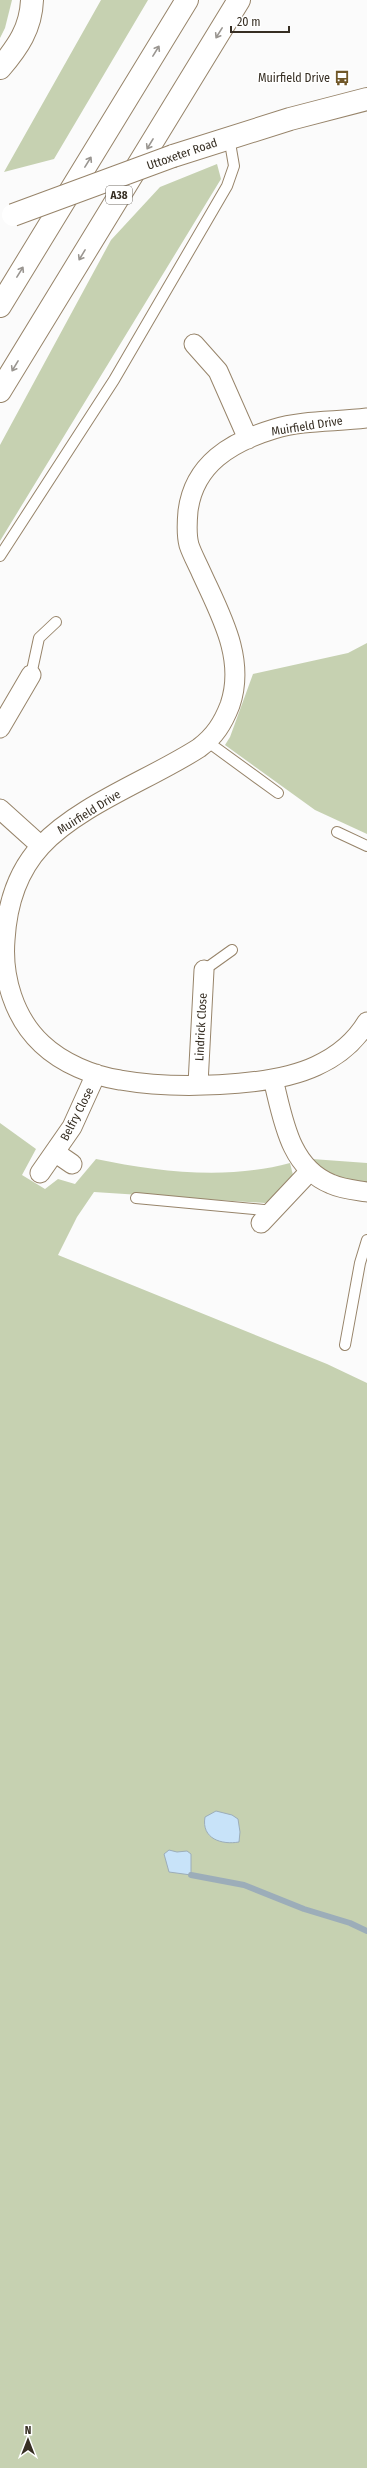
<svg xmlns="http://www.w3.org/2000/svg" width="367" height="2468" font-family="'Fira Sans Condensed',sans-serif">
<rect width="100%" height="100%" fill="#fbfbfb"/>
<path fill="#c6d1b1" d="M0,0H12L5,28L0,38Z
M101,0H148L54,159L4,172Z
M217,164L221,179L0,541V445L111,240L160,187Z
M367,643V834L315,810L225,745L230,737L253,674L348,653Z
M0,1123L36,1149L22,1175L45,1189L58,1179L75,1184L96,1159C159,1172 227,1180 290,1163L293,1175C285,1188 278,1195 265,1203L94,1192L77,1217L58,1255L327,1364L367,1383V2468H0Z
M312,1159L367,1163V1186L332,1179Z"/>
<path fill="#c8e3f9" stroke="#9cadb9" d="M216,1811L232,1815L238,1819L240,1832L239,1842C222,1845 201,1839 205,1817Z
M169,1850L177,1852L187,1851L191,1854V1875L169,1872L164,1854Z"/>
<g fill="none" stroke-linecap="round" stroke-linejoin="round">
<path stroke="#9cadb9" stroke-width="6" d="M191,1875L244,1885L304,1909L350,1923L367,1931"/>
<defs>
<path id="lane" d="M0,556L114,380L227,186L234,166L229,137
M31,675L39,638L56,622
M208,742L278,793
M337,832L367,846
M204,970L232,950
M136,1198L274,1211
M345,1345L360,1263L367,1240"/>
<path id="street" d="M194,344L218,371L248,439
M367,418C337,422 303,420 274,429C231,442 194,464 188,511C187,522 186,534 189,545C192,554 197,563 201,572C220,614 246,658 230,705C223,723 215,736 199,748C151,779 79,805 41,846C17,872 7,905 5,940C2,977 14,1018 42,1044C62,1063 93,1076 120,1080C171,1089 269,1088 316,1066C336,1057 355,1042 367,1022
M0,728L31,675
M0,809L41,846
M273,1079C283,1118 289,1167 331,1184C342,1189 355,1190 367,1192
M198,1084L204,970
M56,1153L72,1164
M40,1173L72,1127L96,1074
M261,1223L309,1172"/>
<path id="secondary" d="M0,68C18,47 31,28 32,0
M173,156L290,119L367,99"/>
<path id="highway" d="M0,306L187,0
M0,391L239,0"/>
</defs>
<use href="#lane" stroke="#97846a" stroke-width="12"/>
<use href="#street" stroke="#97846a" stroke-width="21"/>
<use href="#secondary" stroke="#97846a" stroke-width="24"/>
<use href="#highway" stroke="#97846a" stroke-width="24"/>
<use href="#lane" stroke="#fff" stroke-width="10"/>
<use href="#street" stroke="#fff" stroke-width="19"/>
<use href="#secondary" stroke="#fff" stroke-width="22"/>
<use href="#highway" stroke="#fff" stroke-width="22"/>
<defs>
<path id="secondary-bridge" d="M13,215L173,156"/>
</defs>
<use href="#secondary-bridge" stroke="#97846a" stroke-width="24" stroke-linecap="butt"/>
<use href="#secondary-bridge" stroke="#fff" stroke-width="22"/>
</g>
<defs><path id="oneway-shaft" d="M-6 0H5M1.5-3L5.5 0L1.5 3" fill="none" stroke-width="1.6" stroke-linecap="round" stroke-linejoin="round"/></defs>
<g stroke="#9a9691">
<use href="#oneway-shaft" transform="translate(219 33) rotate(122)"/>
<use href="#oneway-shaft" transform="translate(156 51) rotate(-58)"/>
<use href="#oneway-shaft" transform="translate(150 144) rotate(121)"/>
<use href="#oneway-shaft" transform="translate(88 162) rotate(-58)"/>
<use href="#oneway-shaft" transform="translate(82 255) rotate(121)"/>
<use href="#oneway-shaft" transform="translate(20 272) rotate(-58)"/>
<use href="#oneway-shaft" transform="translate(15 366) rotate(121)"/>
</g>
<defs>
<symbol id="bus-bare" viewBox="-9 -9 18 18"><path d="M-5-6H5V4H4V6H2V4H-2V6H-4V4H-5ZM-3.5-4V0h7V-4ZM-3.5 1.2v1.5H-2V1.2ZM2 1.2v1.5H3.5V1.2Z" fill="#705728" stroke="#fff" stroke-width="2.5" paint-order="stroke"/></symbol>
</defs>
<g fill-rule="evenodd">
<use href="#bus-bare" x="331" y="67" width="22" height="22"/>
</g>
<g text-anchor="middle" stroke-width="3" stroke-linejoin="round" paint-order="stroke">
<rect fill="#fff" stroke="#726d65" stroke-width="1" x="106" y="186" width="26" height="18" rx="3"/>
<g font-size="11" font-weight="bold" fill="#362e23">
<text x="119" y="199">A38</text>
</g>
<g font-size="12" fill="#362e23" stroke="#fff" text-anchor="end">
<text x="330" y="82">Muirfield Drive</text>
</g>
<g font-size="12" fill="#362e23" stroke="#fff">
<text transform="translate(182 154) rotate(-19)" y="4">Uttoxeter Road</text>
<text transform="translate(307 426) rotate(-9)" y="4">Muirfield Drive</text>
<text transform="translate(89 812) rotate(-32)" y="4">Muirfield Drive</text>
<text transform="translate(201 1027) rotate(-87)" y="4">Lindrick Close</text>
<text transform="translate(77 1114) rotate(-63)" y="4">Belfry Close</text>
</g>
</g>
<g transform="translate(28 2440)" stroke="#ffffff" stroke-width="3" paint-order="stroke">
<path d="M0-3L7 15L0 10L-7 15Z" fill="#362e23"/>
<text y="-6" font-size="11" font-weight="bold" text-anchor="middle" fill="#362e23">N</text>
</g>
<path d="M231 26v6h58v-6" fill="none" stroke="#362e23" stroke-width="2"/>
<text x="237" y="26" font-size="12" fill="#362e23" stroke="#ffffff" stroke-width="3" paint-order="stroke">20 m</text>
</svg>
